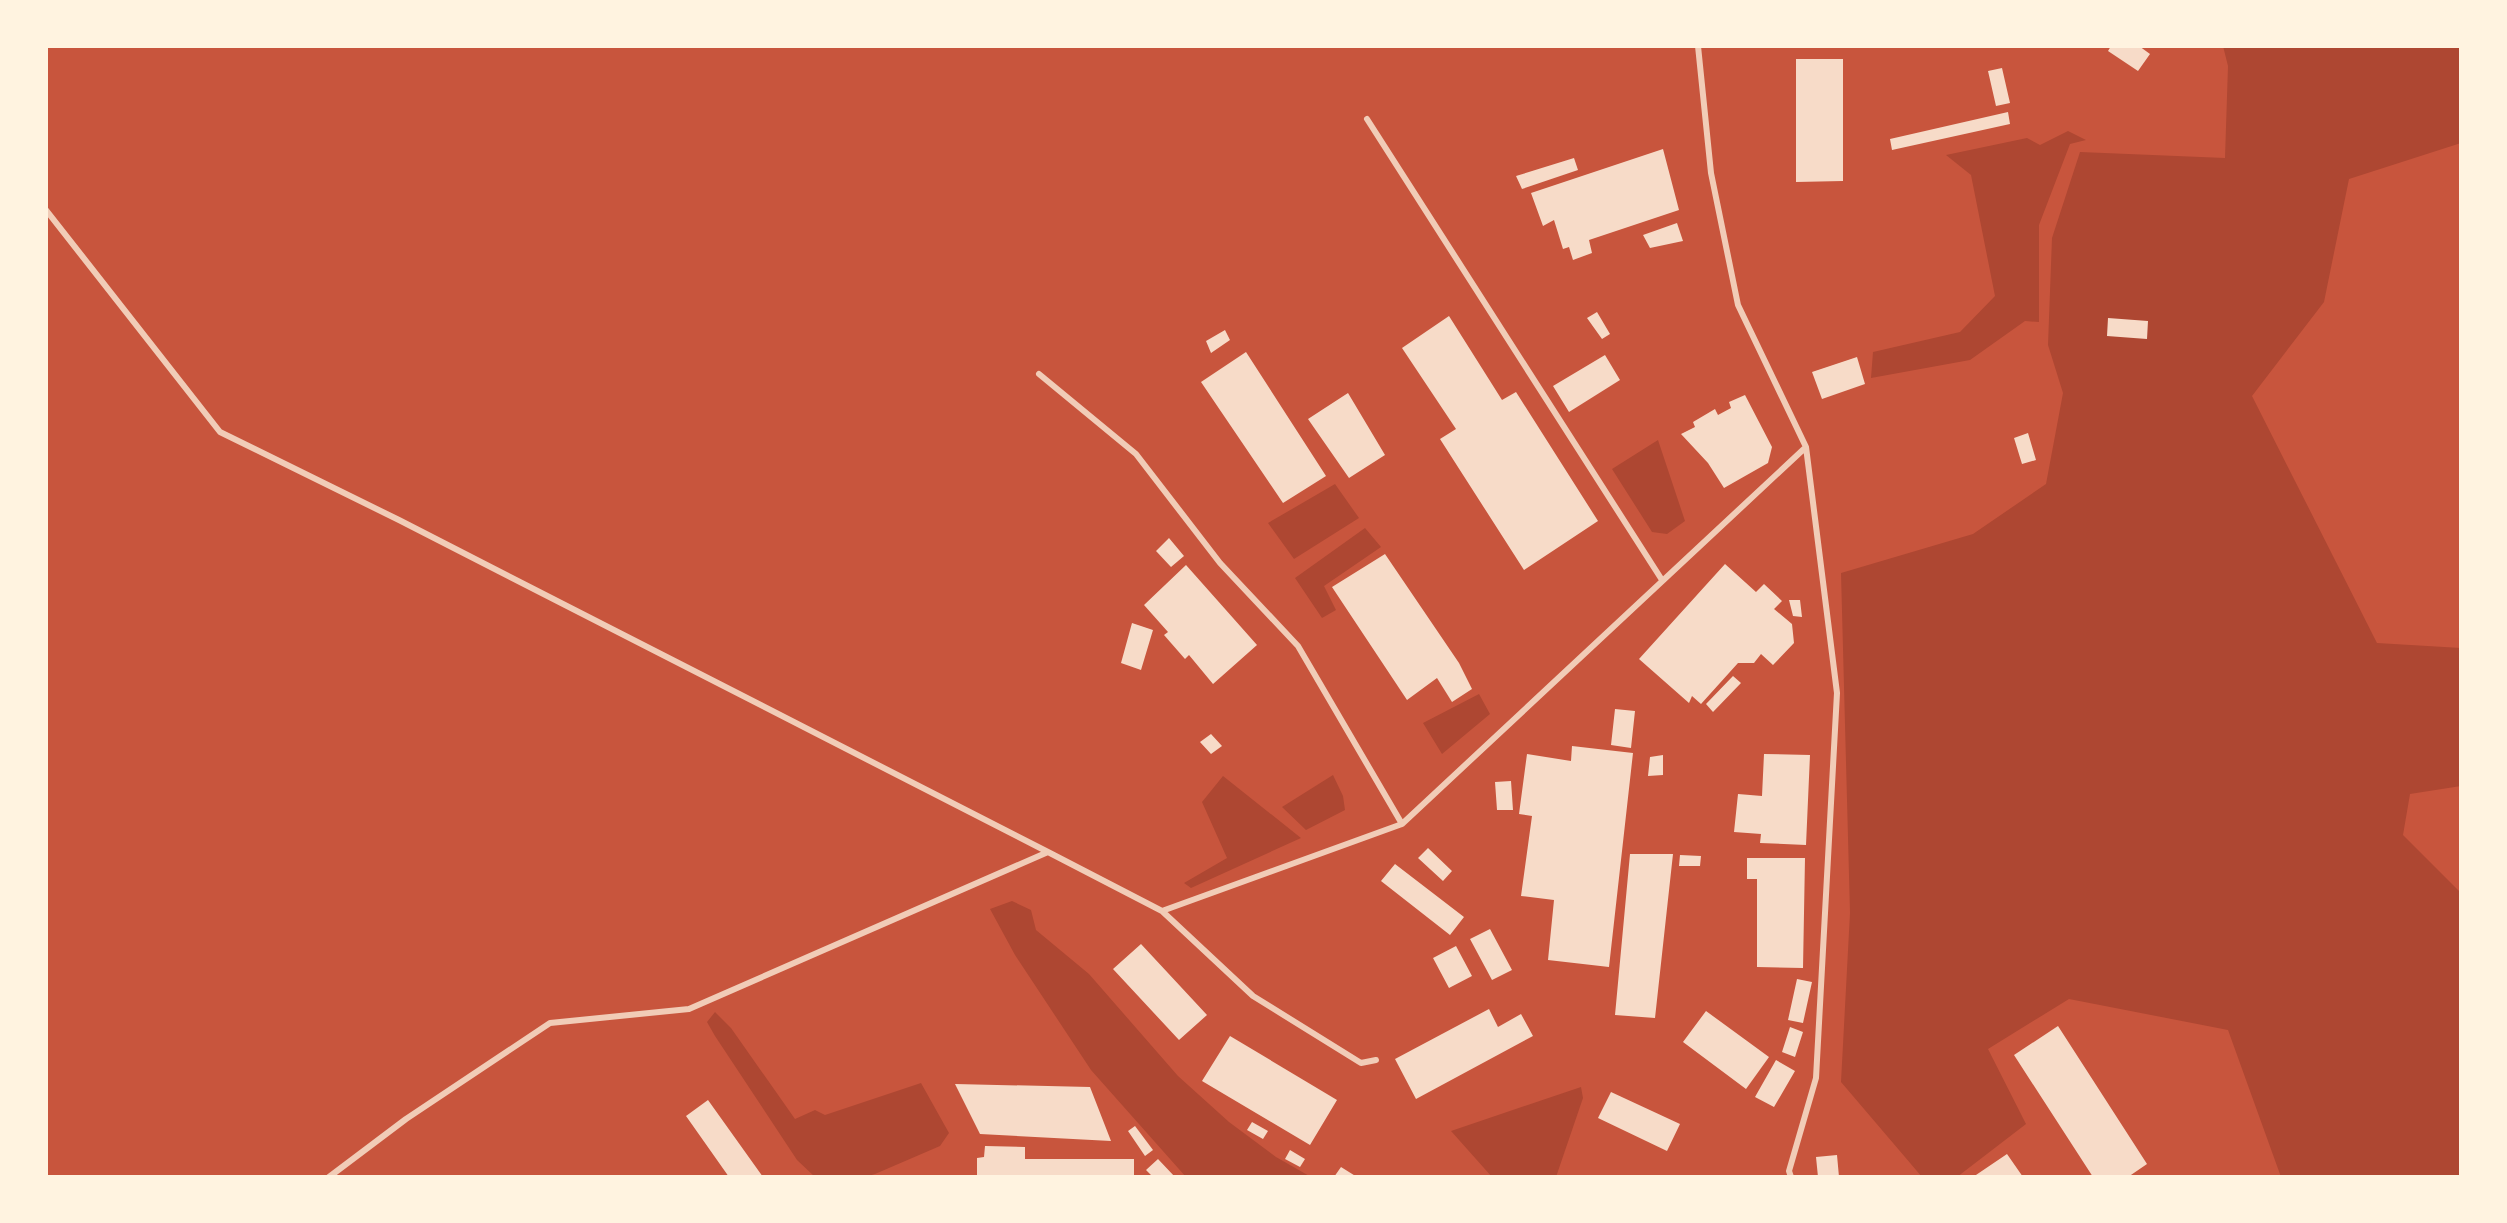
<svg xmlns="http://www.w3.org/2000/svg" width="2507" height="1223" font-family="Mulish,sans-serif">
<rect width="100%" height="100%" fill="#c8553d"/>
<path fill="#ae4732" d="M2223,46H2461V143L2349,179L2324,302L2252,396L2377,643L2461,648V786L2410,794L2403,835L2461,893V1177H2281L2228,1030L2069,999L1988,1049L2026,1124L1957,1177H1922L1841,1082L1850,913L1841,573L1973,534L2046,484L2063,393L2048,345L2052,238L2080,152L2225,158L2228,66Z
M2068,131L2086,140L2070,144L2039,225V322L2025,321L1970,360L1871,378L1873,352L1960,332L1995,296L1971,175L1946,155L2027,138L2040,145Z
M1658,440L1685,521L1667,534L1652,532L1612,469Z
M1335,484L1359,518L1294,559L1268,523Z
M1365,528L1381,547L1324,586L1336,610L1322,618L1295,578Z
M1479,694L1490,714L1442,754L1423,723Z
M1333,775L1343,796L1345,810L1306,830L1282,807Z
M1223,776L1301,838L1191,888L1184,883L1227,858L1202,802Z
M1012,901L1031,910L1036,930L1089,974L1178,1076L1229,1122L1276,1157L1311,1177H1186L1091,1070L1015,955L990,909Z
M715,1012L731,1028L795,1119L815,1110L825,1115L921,1083L949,1133L940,1146L875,1174L865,1177H815L797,1160L715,1036L707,1022Z
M1581,1087L1583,1098L1556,1177H1492L1451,1131Z"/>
<path fill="#f7dbc8" d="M2111,46H2139L2150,54L2138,71L2108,51Z
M1796,59H1843V181L1796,182Z
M2002,68L2010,103L1996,106L1988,71Z
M2008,112L2010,124L1892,150L1890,139Z
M1663,149L1679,210L1589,240L1592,253L1573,260L1569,247L1563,249L1554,220L1543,226L1531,193Z
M1574,158L1578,170L1522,189L1516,176Z
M1677,223L1683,241L1650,248L1643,235Z
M1597,312L1610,334L1602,339L1587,318Z
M1449,316L1502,400L1516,392L1598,521L1524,570L1440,439L1456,429L1402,348Z
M2108,318L2148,321L2147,339L2107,336Z
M1225,330L1230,340L1211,353L1206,341Z
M1246,352L1326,476L1283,503L1201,382Z
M1605,355L1620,380L1569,412L1553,386Z
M1857,357L1865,384L1822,399L1812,372Z
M1348,393L1385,455L1349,478L1308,419Z
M1745,395L1772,447L1768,463L1724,488L1708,463L1681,434L1695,427L1693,422L1715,409L1718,415L1731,408L1729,402Z
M2028,433L2036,460L2022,464L2014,438Z
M1169,538L1184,556L1171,567L1156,551Z
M1385,554L1459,663L1472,689L1452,702L1437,678L1407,700L1332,587Z
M1725,564L1756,592L1764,584L1782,601L1774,609L1792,624L1794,643L1773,665L1761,654L1754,663H1738L1701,704L1692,696L1689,703L1639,659Z
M1186,565L1257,645L1213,684L1189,655L1185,659L1164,635L1168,632L1144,605Z
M1789,600H1800L1802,617L1793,616Z
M1132,623L1153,630L1141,670L1121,663Z
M1733,676L1741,683L1713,712L1706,704Z
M1615,709L1635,711L1631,748L1611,745Z
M1211,734L1222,746L1211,754L1200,742Z
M1572,746L1633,753L1609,967L1548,960L1554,900L1521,896L1532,816L1519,814L1527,754L1571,761Z
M1764,754L1810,755L1806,845L1760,843L1761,834L1734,832L1738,794L1762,796Z
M1663,755V775L1648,776L1650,757Z
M1511,781L1513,810H1497L1495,782Z
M1428,848L1452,871L1443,881L1418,858Z
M1630,854H1673L1655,1018L1615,1015Z
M1680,855L1701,856L1700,866H1679Z
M1747,858H1805L1803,968L1757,967V879H1747Z
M1395,864L1464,917L1450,935L1381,881Z
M1490,929L1512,970L1492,980L1470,939Z
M1141,944L1207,1015L1179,1040L1113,969Z
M1456,946L1472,976L1449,988L1433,958Z
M1797,979L1812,982L1803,1023L1788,1020Z
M1489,1009L1498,1027L1521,1014L1533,1036L1416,1099L1395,1059Z
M1706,1011L1769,1057L1746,1089L1683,1042Z
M2058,1026L2147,1164L2128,1177H2093L2014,1055Z
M1790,1027L1803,1032L1795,1057L1782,1052Z
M1230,1036L1337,1100L1310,1145L1202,1081Z
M1776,1060L1795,1071L1774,1107L1755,1097Z
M955,1084L1090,1087L1111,1141L980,1134Z
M1611,1092L1680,1124L1667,1151L1598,1118Z
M708,1100L763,1177H729L686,1116Z
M1252,1122L1268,1131L1263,1139L1247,1130Z
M1135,1126L1153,1150L1145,1156L1128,1131Z
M985,1146L1025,1147V1159H1134V1177H977V1158L984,1157Z
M1290,1150L1305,1159L1300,1167L1285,1159Z
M2007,1154L2023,1177H1973Z
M1837,1155L1839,1177H1818L1816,1157Z
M1158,1159L1175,1177H1153L1146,1170Z
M1341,1167L1357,1177H1334Z"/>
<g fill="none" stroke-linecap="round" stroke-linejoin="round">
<path stroke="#f1ccb7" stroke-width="6" d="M1367,119L1662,580
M46,210L220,432L399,520L1048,852
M1039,374L1136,454L1220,563L1298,646L1402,824
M1162,911L1402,824L1806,447L1738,305L1711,173L1698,46
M329,1177L406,1119L550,1023L689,1009L1048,852L1162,911L1253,996L1361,1063L1376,1060
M1791,1177L1789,1171L1816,1078L1837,693L1806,447"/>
</g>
<rect width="2507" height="1223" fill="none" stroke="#fff3e0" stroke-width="96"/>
</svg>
